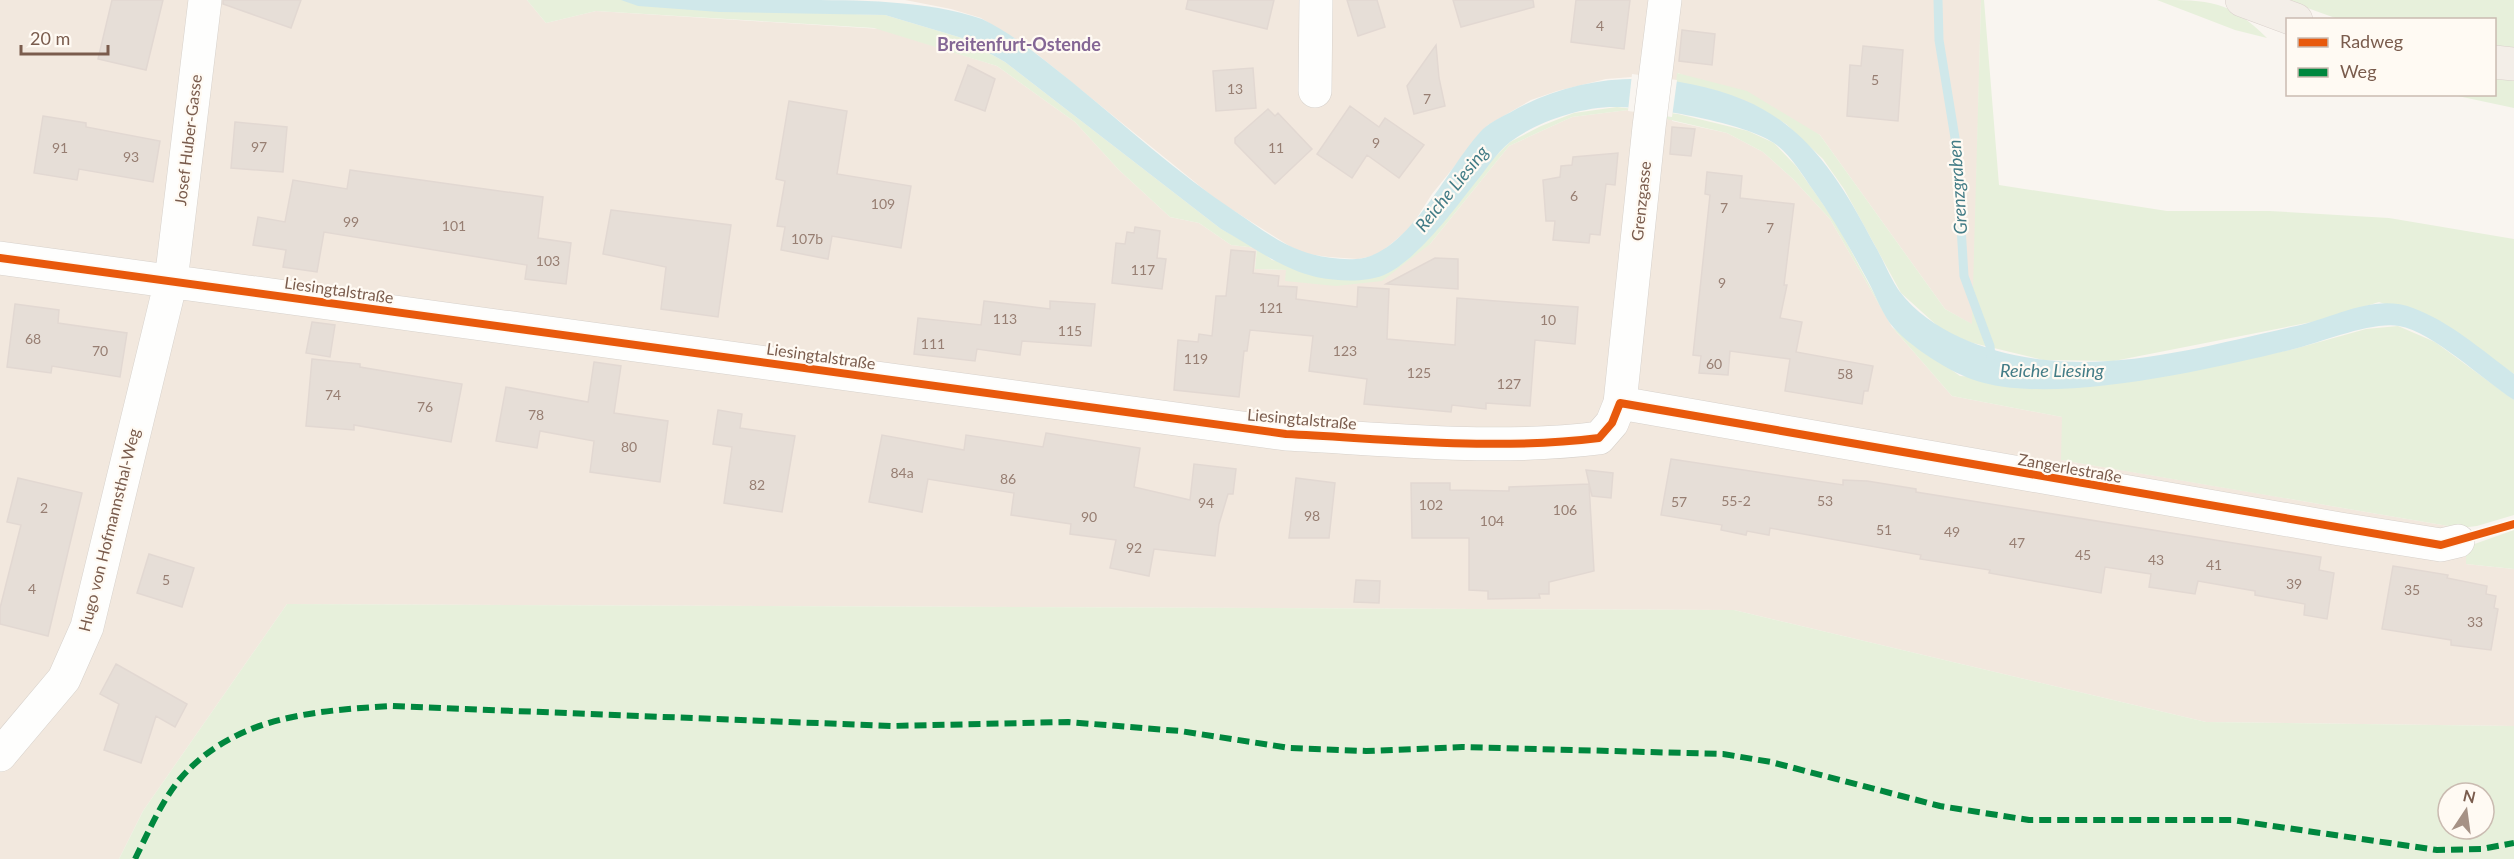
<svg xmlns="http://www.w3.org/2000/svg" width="2514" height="859" font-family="Lato,sans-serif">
<rect width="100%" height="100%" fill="#f9f5f0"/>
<path fill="#f2e8de" d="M0,0H527L546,23L596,11L880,29L997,66L1075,122L1119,170L1170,217L1199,223L1231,245L1257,248L1255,269L1286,270V281L1430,244L1509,146L1572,117L1628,110L1632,77L1606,79L1557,91L1531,100L1488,125L1432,194L1411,227L1378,255L1358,259L1329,257L1307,254L1291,247L1217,200L1032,50L981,18L951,9L905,0H1981L1973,325L1945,309L1820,135L1678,73L1672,121L1727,133L1763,152L1793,179L1830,219L1892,327L1952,396L2062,417V460L2460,528L2466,547V564L2514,569V726L2206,722L1734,610L287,604L143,811L119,859H0Z"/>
<path fill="#e7f0db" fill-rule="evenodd" d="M527,0H685L688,9L885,15L962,38L1005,62L1221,229L1257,248L1272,260L1371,279L1510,142L1541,126L1574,113L1617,107L1678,114L1748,131L1774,143L1796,166L1835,221L1892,327L1960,376L2090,386L2148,379L2294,349L2366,329L2398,326L2435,342L2514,400V515L2477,526L2460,528L2061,460L2062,417L1952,396L1892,327L1830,219L1793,179L1763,152L1727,133L1628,110L1572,117L1509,146L1430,244L1382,281L1336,286L1285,281L1286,270L1255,269L1257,248L1231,245L1199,223L1170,217L1119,170L1075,122L997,66L874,28L596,11L546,23Z
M1981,0H1984L1999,185L2167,211H2270L2389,218L2514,239V374L2440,323L2379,302L2317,321L2114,361L2043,360L1969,342L1942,330L1901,293L1844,189L1823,159L1786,124L1747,101L1710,89L1676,83L1677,73L1747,91L1820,135L1945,309L1972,324Z
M2157,0C2209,0 2229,0 2267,38L2235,30Z
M2285,0H2514V108L2453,95L2494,94V20L2338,19Z
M2514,530V569L2466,564V547Z
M287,604L1734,610L2206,722L2514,726V859H119L143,811ZM2448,793H2484V829H2448Z"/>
<path fill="#d0e8ea" d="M621,0C680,0 739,0 797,0C857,0 927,0 982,19C1015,35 1044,60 1072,82C1126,126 1178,174 1236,212C1257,226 1278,243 1302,251C1318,257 1339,260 1356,259C1409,256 1448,165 1483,129C1491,122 1501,117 1511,112C1582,71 1669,69 1744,100C1809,127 1843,185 1874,244C1883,259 1890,278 1900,292C1932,334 1995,355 2046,360C2129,369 2215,344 2296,326C2334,318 2374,293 2413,308C2449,321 2483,351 2514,374V400C2483,380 2433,332 2399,326C2373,321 2321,342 2294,349C2214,368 2055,406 1977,381C1951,373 1912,348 1894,328C1883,316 1876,296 1868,281C1851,250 1834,219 1813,190C1802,174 1790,154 1774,143C1745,123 1654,107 1618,107C1583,106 1538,121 1510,142C1496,153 1486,170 1475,183C1454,210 1416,261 1384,275C1364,283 1337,281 1316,277C1281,269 1252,246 1221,229L1005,62L962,38L885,15L719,12L638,6Z"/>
<path fill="#f9f5f0" d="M1632,74L1677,80L1672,117L1628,111Z"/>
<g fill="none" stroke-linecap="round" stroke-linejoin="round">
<path stroke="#d0e8ea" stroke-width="9" d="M1938,0L1939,40L1956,144L1964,276L1990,346L1991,357"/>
</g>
<path fill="#e6ded7" stroke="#e2d8d2" stroke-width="1.5" d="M112,0H163L146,70L98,59Z
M223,0H301L291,28L223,4Z
M1188,0H1274L1267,29L1186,9Z
M1347,0H1377L1385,27L1358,36Z
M1453,0H1533L1534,7L1461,27Z
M1576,0H1630L1624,49L1571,42Z
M1682,30L1715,34L1712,65L1679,61Z
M1436,45L1439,78L1445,106L1414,114L1407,86Z
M1863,46L1903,50L1898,121L1847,116L1850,65L1861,66Z
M968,65L995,79L985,111L955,100Z
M1253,68L1256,108L1216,111L1213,71Z
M789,101L847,111L837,174L911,186L901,248L832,236L828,259L781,250L785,227L777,226L785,181L776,179Z
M1350,106L1379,127L1385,118L1424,145L1399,178L1367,155L1352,178L1317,154Z
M1268,109L1275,116L1278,113L1312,149L1275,184L1235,143V138Z
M43,116L86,123V127L160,141L153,182L79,169L77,180L34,173Z
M235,122L287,127L283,172L231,168Z
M1672,127L1695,129L1691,156L1670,154Z
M1618,153L1615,185L1606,184L1600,235L1590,234L1589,243L1553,240L1555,221H1546L1543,180L1560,177L1561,166L1572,165L1573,157Z
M350,170L543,197L538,238L571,243L566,284L525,279L527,265L324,232L317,272L283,267L286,250L253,245L258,217L285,222L293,180L347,189Z
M1707,172L1742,176L1740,198L1794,204L1784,285H1787L1780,318L1802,322L1796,352L1873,366L1868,391H1864L1862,404L1785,391L1790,359L1730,351L1728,375L1699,373L1701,356L1693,355L1710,195L1705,194Z
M611,210L731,225L718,317L661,309L666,267L603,254Z
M1135,227L1160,231L1157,258L1166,259L1162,289L1112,283L1116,243L1125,244L1127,232L1134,233Z
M1231,250L1255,252L1253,273L1279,276L1278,286L1297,287L1296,299L1357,307L1358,287L1389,289L1387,339L1455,345L1457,298L1578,307L1575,344L1535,340L1530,406L1486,403V409L1452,405L1451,412L1364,404L1367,379L1309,371L1313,336L1250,330L1247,351H1244L1239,397L1174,390L1178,340L1198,342L1199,334L1212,336L1216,296H1226Z
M1435,258L1458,259V289L1386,284Z
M984,301L1050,309V301L1095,304L1091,346L1022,341L1020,355L977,349L975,361L914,354L918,318L981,325Z
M15,304L59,310L58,323L127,333L120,377L52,366L51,373L7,367Z
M312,322L335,325L330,357L306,353Z
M312,359L360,364V367L462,384L451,442L354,425V430L306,426Z
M594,362L621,366L614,413L668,421L660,482L590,472L594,441L540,431L537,448L496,441L506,387L588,402Z
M718,410L742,414L740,428L795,436L782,512L724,503L732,447L713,444Z
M1046,433L1140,448L1134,487L1190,500L1194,464L1236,469L1233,494H1228L1219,524L1215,556L1154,549L1149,576L1110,568L1116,540L1070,534L1071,524L1011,515L1014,493L928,479L922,512L869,502L882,435L964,450L966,435L1043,447Z
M1671,459L1843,485V480L1867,481L1916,489V492L2321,557L2319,570L2334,573L2327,619L2304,615L2305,604L2255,595V591L2198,581L2195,594L2149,587L2151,574L2105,567L2101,593L1989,573L1990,570L1920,559L1921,555L1770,528L1769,535L1747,531L1746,535L1721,530L1722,525L1661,515Z
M1586,470L1613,473L1611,498L1592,496Z
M18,478L82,493L48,636L0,624V608L21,525L7,522Z
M1296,478L1335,483L1329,538H1289Z
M1411,483H1450V490L1509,491V487L1589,484L1594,571L1549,582V594H1539L1540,598L1488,599V591L1469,590V538H1412Z
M149,554L194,568L182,607L137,593Z
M2393,566L2448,575L2447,578L2487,586L2486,594L2496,596L2494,608L2498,609L2491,650L2451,645V640L2382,629Z
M1356,580L1380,581L1379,603L1354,602Z
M116,664L187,704L175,727L156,716L141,763L104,750L119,704L100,694Z"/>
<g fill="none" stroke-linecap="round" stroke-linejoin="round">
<defs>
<path id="minor" d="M1315,91L1316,0
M0,258L1286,434C1390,439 1495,451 1599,438L1612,423L1620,403L1649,127L1665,0
M1620,403L2340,529L2441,545L2458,541
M0,755L64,679L87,627L171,281L205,0"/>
<path id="major" d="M2242,0L2296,20
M2494,62L2514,64"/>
</defs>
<use href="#minor" stroke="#d7d1cb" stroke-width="34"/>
<use href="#major" stroke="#dad1cc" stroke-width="34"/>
<use href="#minor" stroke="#fefefd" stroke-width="33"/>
<use href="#major" stroke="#f3eee8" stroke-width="33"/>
<path stroke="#00873e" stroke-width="6" stroke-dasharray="12 6" stroke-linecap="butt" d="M135,859C148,833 161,802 180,779C234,716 314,711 390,706L891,726L1068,722L1180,731L1290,748L1366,751L1462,747L1723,754L1771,762L1940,806L2029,820H2232L2437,850L2481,849L2514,843"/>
<defs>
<path id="cycleway" d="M0,258L1286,434C1390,439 1495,451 1599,438L1612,423L1620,403L2441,545L2514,524"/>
</defs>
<use href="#cycleway" stroke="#fffaf3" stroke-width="11"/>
<use href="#cycleway" stroke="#e8590c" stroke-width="8"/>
</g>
<g text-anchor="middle" stroke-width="4.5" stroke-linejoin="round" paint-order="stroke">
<g font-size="14" fill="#977e72">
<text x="1600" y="31">4</text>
<text x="1875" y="85">5</text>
<text x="1235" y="94">13</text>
<text x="1427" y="104">7</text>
<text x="1376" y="148">9</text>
<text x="259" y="152">97</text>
<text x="60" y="153">91</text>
<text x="1276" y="153">11</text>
<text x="131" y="162">93</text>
<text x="1574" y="201">6</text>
<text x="883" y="209">109</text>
<text x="1724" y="213">7</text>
<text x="351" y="227">99</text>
<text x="454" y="231">101</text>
<text x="1770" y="233">7</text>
<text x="807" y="244">107b</text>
<text x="548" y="266">103</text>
<text x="1143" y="275">117</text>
<text x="1722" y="288">9</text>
<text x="1271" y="313">121</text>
<text x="1005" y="324">113</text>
<text x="1548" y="325">10</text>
<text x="1070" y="336">115</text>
<text x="33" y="344">68</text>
<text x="933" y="349">111</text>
<text x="100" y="356">70</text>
<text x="1345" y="356">123</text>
<text x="1196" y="364">119</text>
<text x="1714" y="369">60</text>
<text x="1419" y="378">125</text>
<text x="1845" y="379">58</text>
<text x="1509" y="389">127</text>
<text x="333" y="400">74</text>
<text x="425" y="412">76</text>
<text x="536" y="420">78</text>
<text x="629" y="452">80</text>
<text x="902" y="478">84a</text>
<text x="1008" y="484">86</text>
<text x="757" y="490">82</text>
<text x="1736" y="506">55-2</text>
<text x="1825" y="506">53</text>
<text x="1679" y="507">57</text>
<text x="1206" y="508">94</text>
<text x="1431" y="510">102</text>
<text x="44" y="513">2</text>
<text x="1565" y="515">106</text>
<text x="1312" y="521">98</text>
<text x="1089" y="522">90</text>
<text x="1492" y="526">104</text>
<text x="1884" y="535">51</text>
<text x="1952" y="537">49</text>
<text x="2017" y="548">47</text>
<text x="1134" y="553">92</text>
<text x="2083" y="560">45</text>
<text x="2156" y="565">43</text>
<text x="2214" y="570">41</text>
<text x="166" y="585">5</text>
<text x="2294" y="589">39</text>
<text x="32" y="594">4</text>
<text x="2412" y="595">35</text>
<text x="2475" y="627">33</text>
</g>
<g font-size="16" fill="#7a5c4d" stroke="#fffaf3">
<text transform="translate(188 140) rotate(-83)" y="6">Josef Huber-Gasse</text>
<text transform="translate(1641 201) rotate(-84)" y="6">Grenzgasse</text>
<text transform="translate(339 290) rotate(8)" y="6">Liesingtalstraße</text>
<text transform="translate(821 356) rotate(8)" y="6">Liesingtalstraße</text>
<text transform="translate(1302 419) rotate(5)" y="6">Liesingtalstraße</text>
<text transform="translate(2070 468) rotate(10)" y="6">Zangerlestraße</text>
<text transform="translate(109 530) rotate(-76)" y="6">Hugo von Hofmannsthal-Weg</text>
</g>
<g font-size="18" font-weight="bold" fill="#846695" stroke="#fffaf3">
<text x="1019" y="51">Breitenfurt-Ostende</text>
</g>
<g font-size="18" font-style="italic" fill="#437c86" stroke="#fffaf3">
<text transform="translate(1958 187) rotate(-94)" y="6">Grenzgraben</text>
<text transform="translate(1452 189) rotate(-51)" y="6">Reiche Liesing</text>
<text x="2052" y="377">Reiche Liesing</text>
</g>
</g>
<rect x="2286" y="18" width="210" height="78" fill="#fffaf3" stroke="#cabbb1" stroke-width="1.5"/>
<rect x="2298" y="38" width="30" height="9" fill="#e8590c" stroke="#cabbb1" stroke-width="1.5"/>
<text x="2340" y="48" font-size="18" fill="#7a5c4d">Radweg</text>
<rect x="2298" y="68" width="30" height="9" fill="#00873e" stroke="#cabbb1" stroke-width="1.5"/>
<text x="2340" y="78" font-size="18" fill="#7a5c4d">Weg</text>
<g transform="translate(2466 811) rotate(13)"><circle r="28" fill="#fffaf3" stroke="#cabbb1" stroke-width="1.5"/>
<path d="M0-4.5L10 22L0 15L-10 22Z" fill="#a69286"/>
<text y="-9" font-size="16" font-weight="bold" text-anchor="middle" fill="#7a5c4d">N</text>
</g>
<path d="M21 45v9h87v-9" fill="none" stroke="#7a5c4d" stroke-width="3"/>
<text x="30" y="45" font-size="18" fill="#7a5c4d" stroke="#fffaf3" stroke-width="4.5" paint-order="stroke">20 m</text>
</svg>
